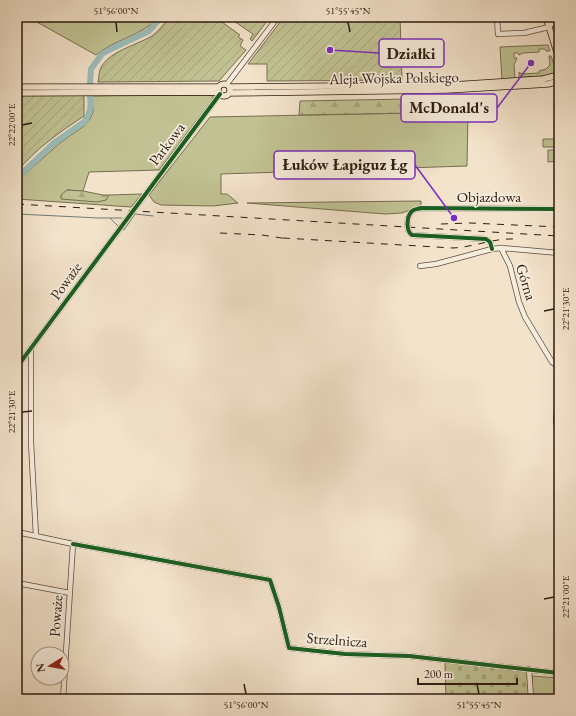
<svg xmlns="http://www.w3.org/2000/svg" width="576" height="716" font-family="'EB Garamond',serif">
<defs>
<pattern id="forest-firs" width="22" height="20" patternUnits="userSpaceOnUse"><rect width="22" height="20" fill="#c1c293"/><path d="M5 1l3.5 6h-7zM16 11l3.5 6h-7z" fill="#a6a67e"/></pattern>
<pattern id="cemetery-stones" width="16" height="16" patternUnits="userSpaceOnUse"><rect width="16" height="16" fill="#c1c293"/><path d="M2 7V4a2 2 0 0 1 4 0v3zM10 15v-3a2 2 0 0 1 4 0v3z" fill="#a6a67e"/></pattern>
<pattern id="garden-furrows" width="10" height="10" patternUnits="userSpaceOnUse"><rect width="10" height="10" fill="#c1c293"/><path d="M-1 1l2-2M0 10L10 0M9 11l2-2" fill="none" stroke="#a6a67e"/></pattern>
</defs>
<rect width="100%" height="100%" fill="#f3e3cb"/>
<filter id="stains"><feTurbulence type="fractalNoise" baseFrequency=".005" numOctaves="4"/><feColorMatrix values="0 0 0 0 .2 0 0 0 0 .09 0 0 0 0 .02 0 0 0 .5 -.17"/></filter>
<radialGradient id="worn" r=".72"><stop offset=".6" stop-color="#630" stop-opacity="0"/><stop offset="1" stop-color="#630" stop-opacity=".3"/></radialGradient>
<path fill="#c1c293" stroke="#766e52" d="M28,17H159C142,36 115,39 96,55Z
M548,45L550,51H546L545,49H539V52L523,53L519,55L518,53H514V58H517L514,65L515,78L502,79L500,47Z
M549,56H551L555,67L557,63L558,69L556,73L547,76L519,77V72L522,74L539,73V71L546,69L550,65Z
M206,95L213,96V99L159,170L89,172L83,191L67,190L106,200L109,195L142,194L131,207L17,199V181L61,142L84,126L90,119L93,112L92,96Z
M468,112L467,166L221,174V194H227L238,203L213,206L161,205L154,202L149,195L210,117Z
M543,139H557V147H543Z
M548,150H559V161L548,162Z
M421,201V206L402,213L385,214L247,203Z
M532,676L559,678V699H533Z"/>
<path fill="url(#forest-firs)" stroke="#766e52" d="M409,99L468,101V112L299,115L300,101Z
M67,190L83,191L103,195H109L106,200L97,202L61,199V195Z"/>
<path fill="url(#cemetery-stones)" stroke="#766e52" d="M445,662L528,671L529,699H446Z"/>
<path fill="url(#garden-furrows)" stroke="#766e52" d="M169,17H215L240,35L238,37L243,40L240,46L246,50L219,81L98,82C99,78 99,73 100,70C106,52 137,45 152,36C159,31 164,24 169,17Z
M228,17H270L252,41L250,39L253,34Z
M284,17H400L402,80L267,81V64H248Z
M17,95H84V116C60,132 35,149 17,172Z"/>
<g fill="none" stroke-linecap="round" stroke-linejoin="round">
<path stroke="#6f7c77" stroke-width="1" d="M17,214L99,218H122
M110,218L118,226
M122,229L124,230L135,214L153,216"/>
<path stroke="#9cbdbb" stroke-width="6" d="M90,83L91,69L102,54L111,49L149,31L161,17
M17,178L54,143L84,122C91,114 91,106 90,96"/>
<defs>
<path id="minor" d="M497,17L498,34L524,33L549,27
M549,25L559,22
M227,84L278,17
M501,248L510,266L519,302L525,317L552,362L559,367
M492,249L490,242L486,239L412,235C406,231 406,217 412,211C414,209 418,209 421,208L559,209
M420,266L436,264L492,249L501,248L559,253
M31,348V442L36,536
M17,367L220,94
M556,423L559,373
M17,532L73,544L63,699
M73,544L270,580L279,607L289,648L345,654L409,656L559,673
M17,583L70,593
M529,669L531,699"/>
<path id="major" d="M546,17L559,59
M218 90a6 6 0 1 1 12 0a6 6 0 1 1-12 0Z
M17,87H218
M230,87L452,85L543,79L559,75
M17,93L218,92
M230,93L447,90L548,84L559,81"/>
</defs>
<use href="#minor" stroke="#5e4d40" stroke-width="6"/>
<use href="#major" stroke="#2c1b11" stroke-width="7"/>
<use href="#minor" stroke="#f7eddd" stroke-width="4.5"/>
<use href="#major" stroke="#f3e3cb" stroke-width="5.5"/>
<path stroke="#2c1b11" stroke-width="1" stroke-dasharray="7 7" stroke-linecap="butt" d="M17,204L559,236
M441,224L470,223L559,227
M220,233L262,235L288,239
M283,238L453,248C474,247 494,238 514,239"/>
<defs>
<path id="cycleway" d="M492,249L490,242L486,239L412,235C406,231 406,217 412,211C414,209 418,209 421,208L559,209
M17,367L220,94
M73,544L270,580L279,607L289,648L345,654L409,656L559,673"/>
</defs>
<use href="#cycleway" stroke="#f7eddd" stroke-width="6"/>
<use href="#cycleway" stroke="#1b5e20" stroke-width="4"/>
</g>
<path fill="none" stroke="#2c1b11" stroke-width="1.5" d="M116,22L117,32M348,22L350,32M22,125L32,123M544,311L554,309M22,412L32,411M544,599L554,597M244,684L246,694M477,684L479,694"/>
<g text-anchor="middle" stroke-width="3.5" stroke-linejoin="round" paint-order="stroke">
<g font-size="15" fill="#2c1b11" stroke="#f7eddd">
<text transform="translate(394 78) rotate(-1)" y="5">Aleja Wojska Polskiego</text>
<text transform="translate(167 144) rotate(-53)" y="5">Parkowa</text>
<text x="489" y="202">Objazdowa</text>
<text transform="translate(66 281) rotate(-54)" y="5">Poważe</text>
<text transform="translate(526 282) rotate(73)" y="5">Górna</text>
<text transform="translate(56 616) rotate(-86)" y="5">Poważe</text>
<text transform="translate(337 640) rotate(4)" y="5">Strzelnicza</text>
</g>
</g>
<path fill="none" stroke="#7b2cbf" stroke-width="1.5" d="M330 50L379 53M531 63L497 108M454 218L415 165"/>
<g fill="#7b2cbf" stroke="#f7eddd" stroke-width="1.5">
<circle cx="330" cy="50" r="4"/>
<circle cx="531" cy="63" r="4"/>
<circle cx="454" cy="218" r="4"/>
</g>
<g fill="#f7eddd" stroke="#7b2cbf" stroke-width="1.5">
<rect x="379" y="39" width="65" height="28" rx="4"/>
<rect x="401" y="94" width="96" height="28" rx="4"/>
<rect x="274" y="151" width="141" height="28" rx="4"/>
</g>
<g font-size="16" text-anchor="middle" font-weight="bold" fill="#2c1b11">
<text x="411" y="59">Działki</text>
<text x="449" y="113">McDonald's</text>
<text x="345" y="170">Łuków Łapiguz Łg</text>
</g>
<rect width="576" height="716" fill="none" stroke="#f3e3cb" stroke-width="44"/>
<g transform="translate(50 666) rotate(259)"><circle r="19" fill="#f7eddd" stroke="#a6998b"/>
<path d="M0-3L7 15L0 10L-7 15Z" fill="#8f2418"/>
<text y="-6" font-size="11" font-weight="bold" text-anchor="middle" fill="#2c1b11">N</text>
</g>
<path d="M418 678v6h99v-6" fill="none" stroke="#2c1b11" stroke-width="2"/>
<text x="424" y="678" font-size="12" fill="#2c1b11" stroke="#f7eddd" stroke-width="3" paint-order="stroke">200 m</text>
<rect x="22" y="22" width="532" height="672" fill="none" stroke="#2c1b11" stroke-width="1.5"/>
<g font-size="10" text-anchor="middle" fill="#2c1b11">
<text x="116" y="14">51°56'00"N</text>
<text x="348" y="14">51°55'45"N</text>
<text transform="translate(11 125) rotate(-90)" y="4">22°22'00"E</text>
<text transform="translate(565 309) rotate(-90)" y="4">22°21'30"E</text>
<text transform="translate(11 412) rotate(-90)" y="4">22°21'30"E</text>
<text transform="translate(565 597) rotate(-90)" y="4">22°21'00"E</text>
<text x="246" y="708">51°56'00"N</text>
<text x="479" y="708">51°55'45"N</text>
</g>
<rect width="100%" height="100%" filter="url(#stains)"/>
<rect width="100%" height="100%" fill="url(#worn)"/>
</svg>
